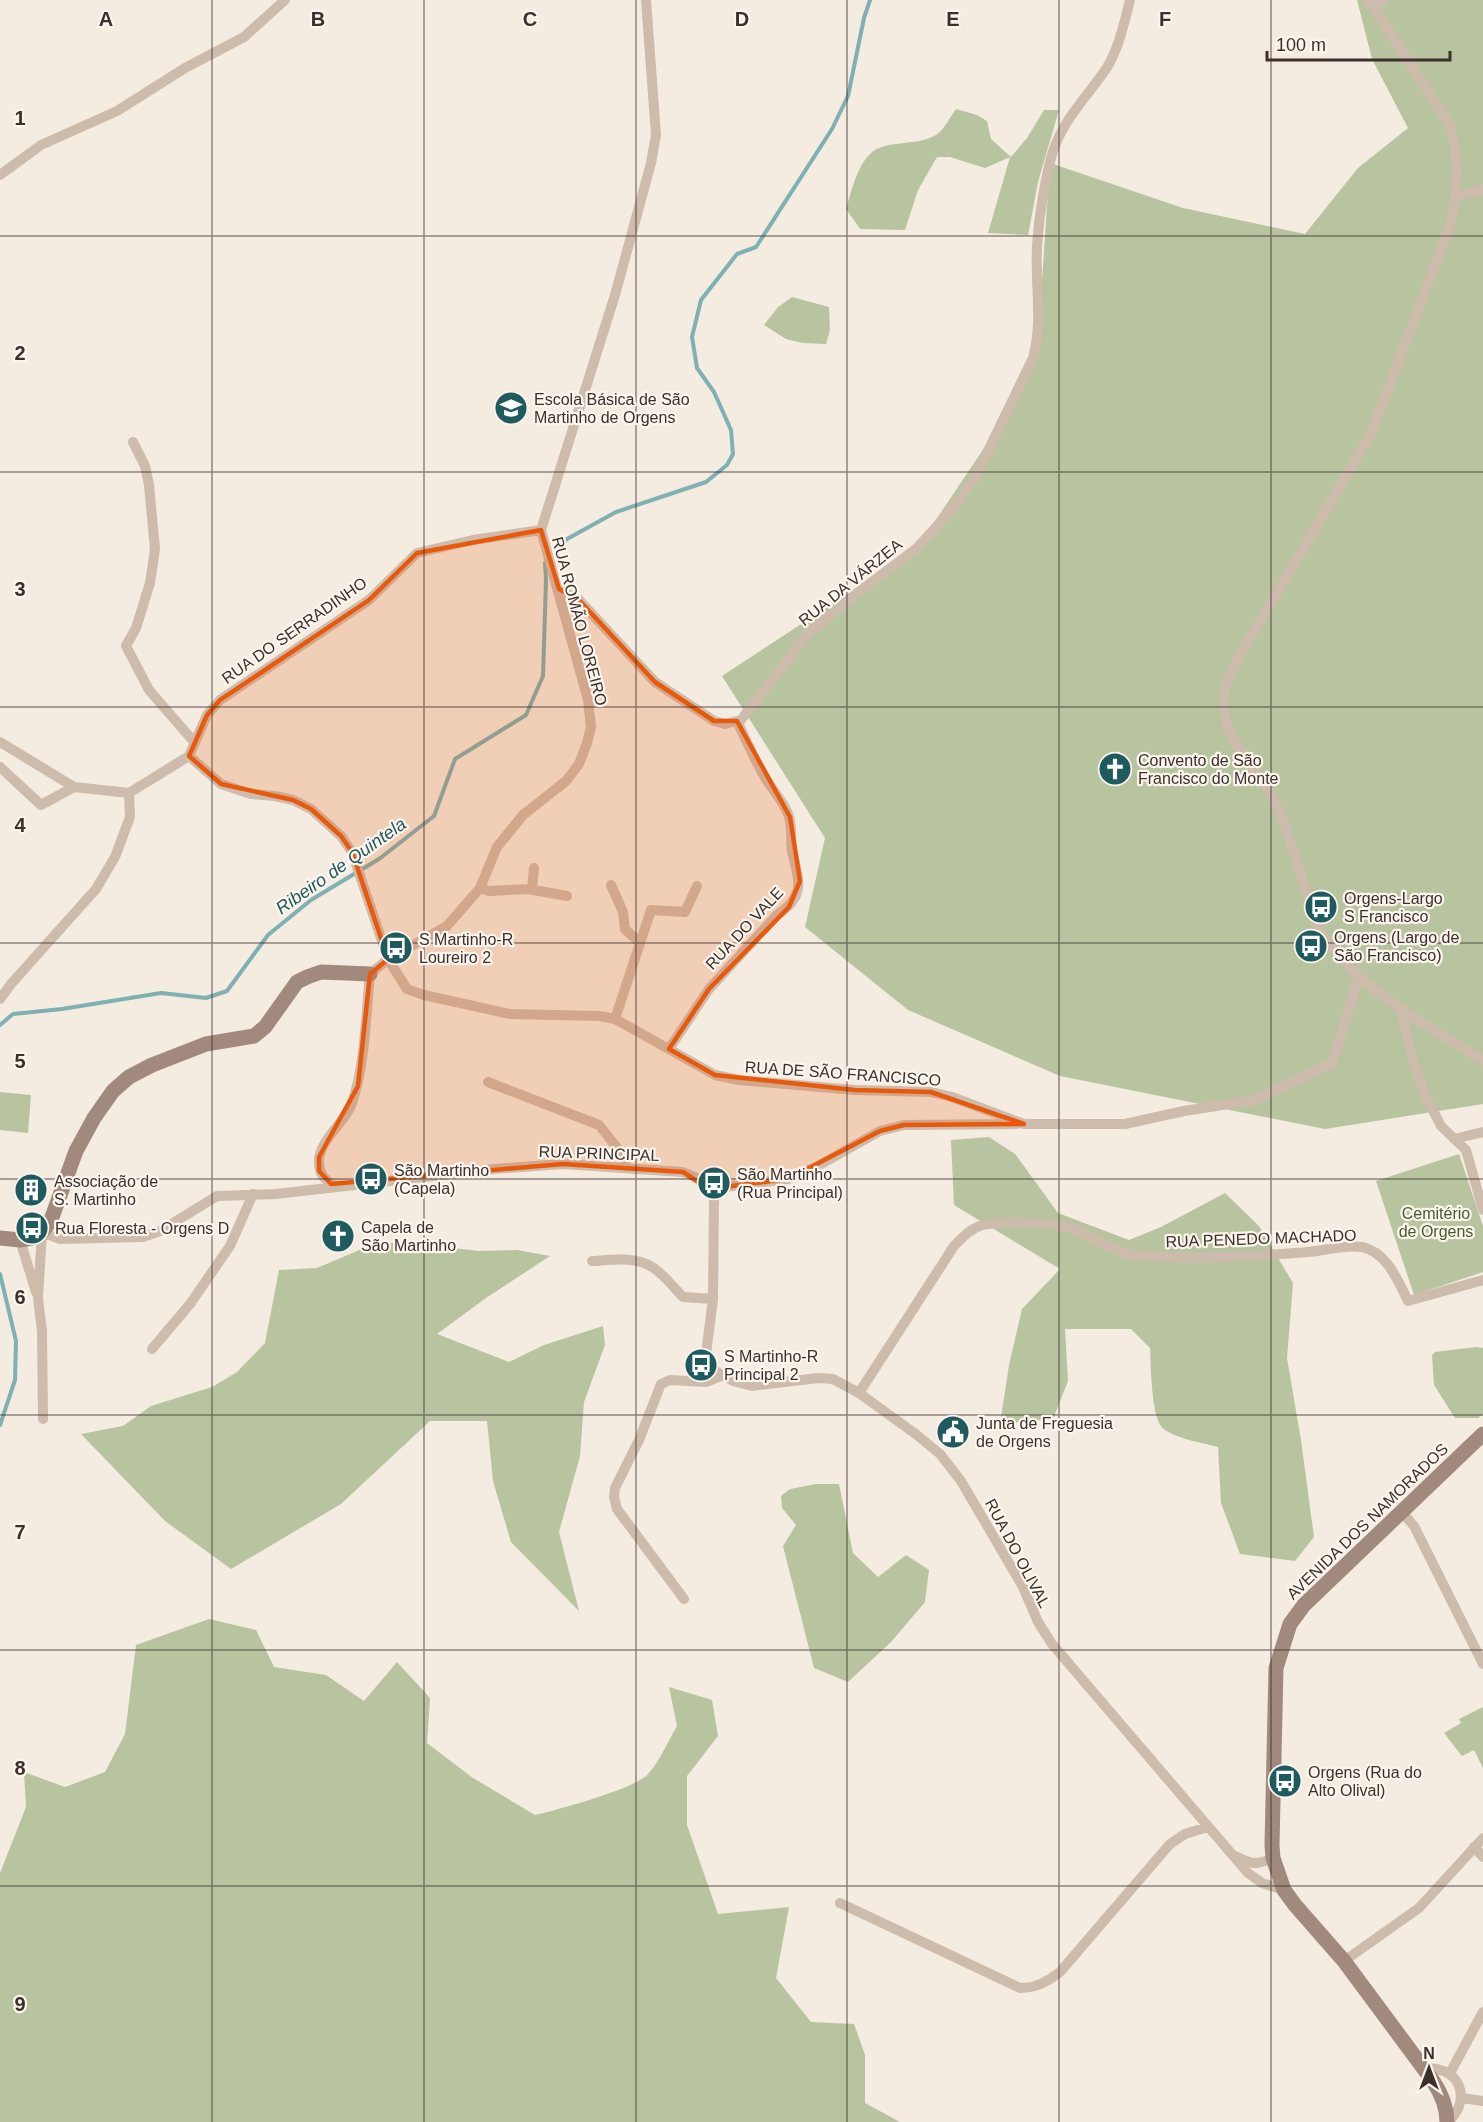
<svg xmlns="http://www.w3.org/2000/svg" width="1483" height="2122" font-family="Arial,sans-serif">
<rect width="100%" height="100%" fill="#f4ebe1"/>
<path fill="#b8c4a0" d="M1357,0H1483V1104L1325,1129L1060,1076L908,1010L805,927L825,838L722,676L917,548L1003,420L1038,340L1050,163L1183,208L1305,234L1358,168L1408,128L1372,59Z
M956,109L977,115L987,121L991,139L1011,157L1027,138L1044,110H1059L1038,182L1028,235L988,233L1010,157L985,168L950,157H937L918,190L905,230L860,229L846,209C851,193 857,166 870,154C885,139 915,147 936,135C944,130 950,117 956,109Z
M792,297L829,307L830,330L826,344L803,343L786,339L764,325L778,307Z
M0,1092L31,1095L28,1133L0,1130Z
M989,1137L1015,1154L1058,1213L1129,1240L1161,1227L1225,1193L1259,1226L1293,1283L1287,1358L1301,1440L1314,1537L1295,1561L1240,1554L1221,1503L1218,1447C1204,1443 1170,1438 1161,1426C1151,1412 1151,1366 1150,1348L1131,1329H1065L1068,1381L1053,1419L1000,1424L1009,1365L1022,1309L1060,1269L954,1205L951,1140Z
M1459,1154L1483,1226V1272L1414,1295L1376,1181Z
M376,1243H410L479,1251L517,1250L550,1256L486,1298L437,1334L509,1362L544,1345L603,1326L605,1345L584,1402L580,1456L559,1532L579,1611L511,1542L493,1481L487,1421H430L341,1504L231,1569L165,1521L81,1434L123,1426L151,1406L212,1387L237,1372L265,1343L279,1270L317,1268Z
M1476,1347L1483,1348V1414L1478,1418H1455L1434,1385L1432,1355L1435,1352Z
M816,1484H839L853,1553L878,1577L906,1555L929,1570L925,1602L891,1642L848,1682L814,1668L783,1546L796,1525L782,1508L781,1496L790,1489Z
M209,1619L256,1630L274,1667L326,1675L364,1701L397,1662L430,1698L427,1743L473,1778L535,1815C557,1810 635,1789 648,1774C660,1761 668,1741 677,1726L669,1687L712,1700L718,1736L687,1776V1825L718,1914L789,1907L776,1978L811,2022L854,2024L865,2055V2103L900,2122H0V1873L26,1807L24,1772L65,1787L105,1772L125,1734L136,1645Z
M1483,1707V1768L1474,1750L1462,1756L1444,1733L1461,1723L1459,1719Z"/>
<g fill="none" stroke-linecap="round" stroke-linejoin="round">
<path stroke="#7fb0b2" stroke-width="4" d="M557,550L567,539L616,512L706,482L727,465L733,454L731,430L714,392L697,368L692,337L701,300L737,254L756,247L832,129L848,96L864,18L870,0
M0,1025L13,1014L62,1009L161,993L206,998L227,991L268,935L311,900L379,859L434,816L455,759L526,715L543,676L546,580L545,563
M0,1274L16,1341L15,1380L0,1425"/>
<path stroke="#cdbbac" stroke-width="10" d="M1367,0L1374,8L1450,125C1459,158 1458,188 1451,223L1371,434L1236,662C1233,670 1227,679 1225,688C1215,743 1264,769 1281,815C1295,850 1304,888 1316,925C1353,987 1423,1023 1483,1060
M1374,8L1384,0
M0,175L41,145L117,111L185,68L244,37L285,0
M1457,196L1483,189
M133,442L145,466L149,485L155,549L150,583L136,628L126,646L149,690L195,743
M559,589L579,600L655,682L714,721L725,724L741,720L807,635L852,597L917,548L956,505L976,476L1033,358C1043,322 1035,285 1037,248C1038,224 1044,186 1050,162C1059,123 1084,101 1106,69C1119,49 1124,23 1130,0
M0,742L74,787L129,793
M189,756L221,784L251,794L275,796L293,800L311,809L341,836L352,852L388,959L407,989L424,995L510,1014L599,1016L615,1019L715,1075L739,1080L855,1090L931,1092L952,1097L1024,1124H1125L1184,1111L1255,1100L1332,1063L1359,977
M0,767L41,805L74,787
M129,793L189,756L207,715L220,700L369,600L417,553L473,540L541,530
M611,885L623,912L625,929L640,943
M480,888L489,891L528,889L567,896
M532,889L534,868
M0,999L11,984L96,889L115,857L130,817L129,793
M1401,1009L1411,1053L1424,1093L1441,1126L1466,1150L1483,1210
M615,1019L651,910L685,912L697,886
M669,1049L709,989L777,915C806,896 799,881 792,851C790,839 793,826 788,814C783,801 773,791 766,779C755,761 746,740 737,721
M488,1082L599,1125L622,1154L627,1168
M1454,1139L1483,1132
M338,1187C325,1182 318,1173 319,1159C322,1137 345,1123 352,1103C365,1066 366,1014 370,974L388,959L447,926L480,888L497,847L523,815L566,781L579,764L587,743L591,727L588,700L541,530L615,295L651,163L656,135L646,0
M709,1189L788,1179L816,1167L880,1131L904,1125L1017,1124
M20,1240L36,1292
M592,1261C611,1260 635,1256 652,1267C664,1274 673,1287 683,1297L713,1299
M152,1349L190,1304L230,1246L253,1194
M859,1393L954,1246C963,1237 971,1228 983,1225C1004,1220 1054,1222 1073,1229C1094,1237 1113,1253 1136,1255C1193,1261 1251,1256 1308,1252C1325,1251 1345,1244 1362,1247C1387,1252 1398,1281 1408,1301L1483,1280
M43,1419L42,1331L38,1298L42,1232L60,1239L143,1237L160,1231L217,1196L276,1194L494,1169L563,1164L683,1172L700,1179L709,1189L714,1199L713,1299L706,1354L710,1368L733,1381L752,1386L818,1378L833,1379L859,1393L917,1435L940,1454L961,1481L1023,1587L1038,1622L1052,1644L1248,1873L1262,1883L1284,1890
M1401,1511L1414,1526L1483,1664
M684,1599L617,1509L614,1497L615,1488L639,1440L661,1384L670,1380L706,1382L721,1376
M1474,1847L1483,1857
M1233,1855C1252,1864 1254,1866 1273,1858
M840,1903L1020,1988C1036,1988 1047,1982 1060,1972L1170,1844L1185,1834L1207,1827
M1344,1961L1419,1908L1483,1838
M1423,2069C1458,2064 1474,2098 1448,2122
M1450,2073L1483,2012
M1462,2098L1483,2101"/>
<path stroke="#a18a7d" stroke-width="15" d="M0,1238L20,1240L32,1238L42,1232L51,1220L76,1151L94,1118L113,1091L129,1077L152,1065L206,1044L254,1036L265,1027L297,982L307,977L321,972L370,974
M1447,2122C1447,2107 1441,2093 1433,2081L1344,1961L1295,1905L1284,1890L1273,1858L1272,1845L1276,1668L1290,1624L1304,1605L1483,1434"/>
</g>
<path fill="#e8590c" fill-opacity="0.2" stroke="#e8590c" stroke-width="4.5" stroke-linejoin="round" d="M541,530L559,589L579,600L655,682L714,721H737L790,817L800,881L789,907L709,989L669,1049L715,1075L855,1090L931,1092L1024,1124L904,1125L880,1131L788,1179L709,1189L683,1172L563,1164L331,1184L319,1171V1157L358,1086L370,974L388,959L352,852L341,836L311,809L293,800L221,784L189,756L207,715L220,700L369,600L417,553Z"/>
<path fill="none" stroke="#3b302b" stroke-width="1.5" stroke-opacity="0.55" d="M212,0V2122M424,0V2122M636,0V2122M847,0V2122M1059,0V2122M1271,0V2122M0,236H1483M0,472H1483M0,707H1483M0,943H1483M0,1179H1483M0,1415H1483M0,1650H1483M0,1886H1483"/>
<defs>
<symbol id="school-disc" viewBox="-11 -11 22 22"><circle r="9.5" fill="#1f5a5e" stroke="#fbf5ee"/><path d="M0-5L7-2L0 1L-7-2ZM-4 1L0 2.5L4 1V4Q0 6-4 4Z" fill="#fff"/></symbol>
<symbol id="church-disc" viewBox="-11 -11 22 22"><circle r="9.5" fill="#1f5a5e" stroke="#fbf5ee"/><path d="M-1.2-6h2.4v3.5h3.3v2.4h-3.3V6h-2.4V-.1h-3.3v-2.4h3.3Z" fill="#fff"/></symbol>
<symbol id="bus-disc" viewBox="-11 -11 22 22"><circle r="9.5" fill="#1f5a5e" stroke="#fbf5ee"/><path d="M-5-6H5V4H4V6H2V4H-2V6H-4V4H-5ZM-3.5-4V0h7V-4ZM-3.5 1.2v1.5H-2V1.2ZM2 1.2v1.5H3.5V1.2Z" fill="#fff"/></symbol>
<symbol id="building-disc" viewBox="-11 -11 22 22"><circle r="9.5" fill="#1f5a5e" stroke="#fbf5ee"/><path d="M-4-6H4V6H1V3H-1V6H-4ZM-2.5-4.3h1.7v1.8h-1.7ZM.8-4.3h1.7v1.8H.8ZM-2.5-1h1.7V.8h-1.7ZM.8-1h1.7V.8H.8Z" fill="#fff"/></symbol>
<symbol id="civic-disc" viewBox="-11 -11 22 22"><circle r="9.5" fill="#1f5a5e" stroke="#fbf5ee"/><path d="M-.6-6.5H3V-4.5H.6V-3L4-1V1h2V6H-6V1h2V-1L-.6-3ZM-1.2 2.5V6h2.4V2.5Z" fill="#fff"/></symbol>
</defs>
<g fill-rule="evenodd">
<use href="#school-disc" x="492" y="389" width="38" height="38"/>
<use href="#church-disc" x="1096" y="750" width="38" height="38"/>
<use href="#bus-disc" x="1302" y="888" width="38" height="38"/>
<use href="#bus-disc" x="1292" y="927" width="38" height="38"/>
<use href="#bus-disc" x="377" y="929" width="38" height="38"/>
<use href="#bus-disc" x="352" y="1160" width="38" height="38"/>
<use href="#bus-disc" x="695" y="1164" width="38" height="38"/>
<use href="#building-disc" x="12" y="1171" width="38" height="38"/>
<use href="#bus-disc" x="13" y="1209" width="38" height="38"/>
<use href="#church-disc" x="319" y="1217" width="38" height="38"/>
<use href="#bus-disc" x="682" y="1346" width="38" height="38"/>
<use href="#civic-disc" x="934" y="1413" width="38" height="38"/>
<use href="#bus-disc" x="1266" y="1762" width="38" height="38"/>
</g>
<g text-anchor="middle" stroke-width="4.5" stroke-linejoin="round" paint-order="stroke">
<g font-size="16" fill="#3b302b" stroke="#fbf5ee" text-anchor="start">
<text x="534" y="405">Escola Básica de São<tspan x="534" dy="18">Martinho de Orgens</tspan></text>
<text x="1138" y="766">Convento de São<tspan x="1138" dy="18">Francisco do Monte</tspan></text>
<text x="1344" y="904">Orgens-Largo<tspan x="1344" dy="18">S Francisco</tspan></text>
<text x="1334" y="943">Orgens (Largo de<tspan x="1334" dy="18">São Francisco)</tspan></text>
<text x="419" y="945">S Martinho-R<tspan x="419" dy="18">Loureiro 2</tspan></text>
<text x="394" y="1176">São Martinho<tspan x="394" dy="18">(Capela)</tspan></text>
<text x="737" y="1180">São Martinho<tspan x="737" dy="18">(Rua Principal)</tspan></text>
<text x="54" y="1187">Associação de<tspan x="54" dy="18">S. Martinho</tspan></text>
<text x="361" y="1233">Capela de<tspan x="361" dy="18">São Martinho</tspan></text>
<text x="55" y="1234">Rua Floresta - Orgens D</text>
<text x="724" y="1362">S Martinho-R<tspan x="724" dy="18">Principal 2</tspan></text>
<text x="976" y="1429">Junta de Freguesia<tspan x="976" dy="18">de Orgens</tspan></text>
<text x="1308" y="1778">Orgens (Rua do<tspan x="1308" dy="18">Alto Olival)</tspan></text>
</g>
<g font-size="16" fill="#3b302b" stroke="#fbf5ee">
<text transform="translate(850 582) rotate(-39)" y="6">RUA DA VÁRZEA</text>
<text transform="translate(580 621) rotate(75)" y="6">RUA ROMÃO LOREIRO</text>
<text transform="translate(294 630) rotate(-35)" y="6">RUA DO SERRADINHO</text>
<text transform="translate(744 928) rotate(-47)" y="6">RUA DO VALE</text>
<text transform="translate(843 1073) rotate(4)" y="6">RUA DE SÃO FRANCISCO</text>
<text transform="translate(599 1153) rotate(2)" y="6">RUA PRINCIPAL</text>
<text transform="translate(1261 1238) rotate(-2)" y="6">RUA PENEDO MACHADO</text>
<text transform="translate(1367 1521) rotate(-44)" y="6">AVENIDA DOS NAMORADOS</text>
<text transform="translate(1018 1553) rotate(62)" y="6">RUA DO OLIVAL</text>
</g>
<g font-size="16" fill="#4a5a2e" stroke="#fbf5ee">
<text x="1436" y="1219">Cemitério<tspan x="1436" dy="18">de Orgens</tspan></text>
</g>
<g font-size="18" font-style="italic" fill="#1f5a5e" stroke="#fbf5ee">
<text transform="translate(341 866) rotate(-35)" y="6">Ribeiro de Quintela</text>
</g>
</g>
<g font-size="20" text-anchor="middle" font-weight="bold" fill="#3b302b" stroke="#fbf5ee" stroke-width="4.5" stroke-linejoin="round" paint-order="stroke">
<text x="106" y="26">A</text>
<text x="318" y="26">B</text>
<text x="530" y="26">C</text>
<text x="742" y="26">D</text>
<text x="953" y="26">E</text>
<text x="1165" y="26">F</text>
<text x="20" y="125">1</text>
<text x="20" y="360">2</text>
<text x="20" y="596">3</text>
<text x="20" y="832">4</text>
<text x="20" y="1068">5</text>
<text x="20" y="1304">6</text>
<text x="20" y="1539">7</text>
<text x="20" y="1775">8</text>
<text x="20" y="2011">9</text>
</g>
<g transform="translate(1429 2068)" stroke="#fbf5ee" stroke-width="4.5" paint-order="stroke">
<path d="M0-4.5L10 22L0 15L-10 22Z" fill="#3b302b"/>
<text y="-9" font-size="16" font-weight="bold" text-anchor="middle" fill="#3b302b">N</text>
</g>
<path d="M1267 51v9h183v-9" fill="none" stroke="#3b302b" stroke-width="3"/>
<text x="1276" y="51" font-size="18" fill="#3b302b" stroke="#fbf5ee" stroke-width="4.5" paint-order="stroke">100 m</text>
</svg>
